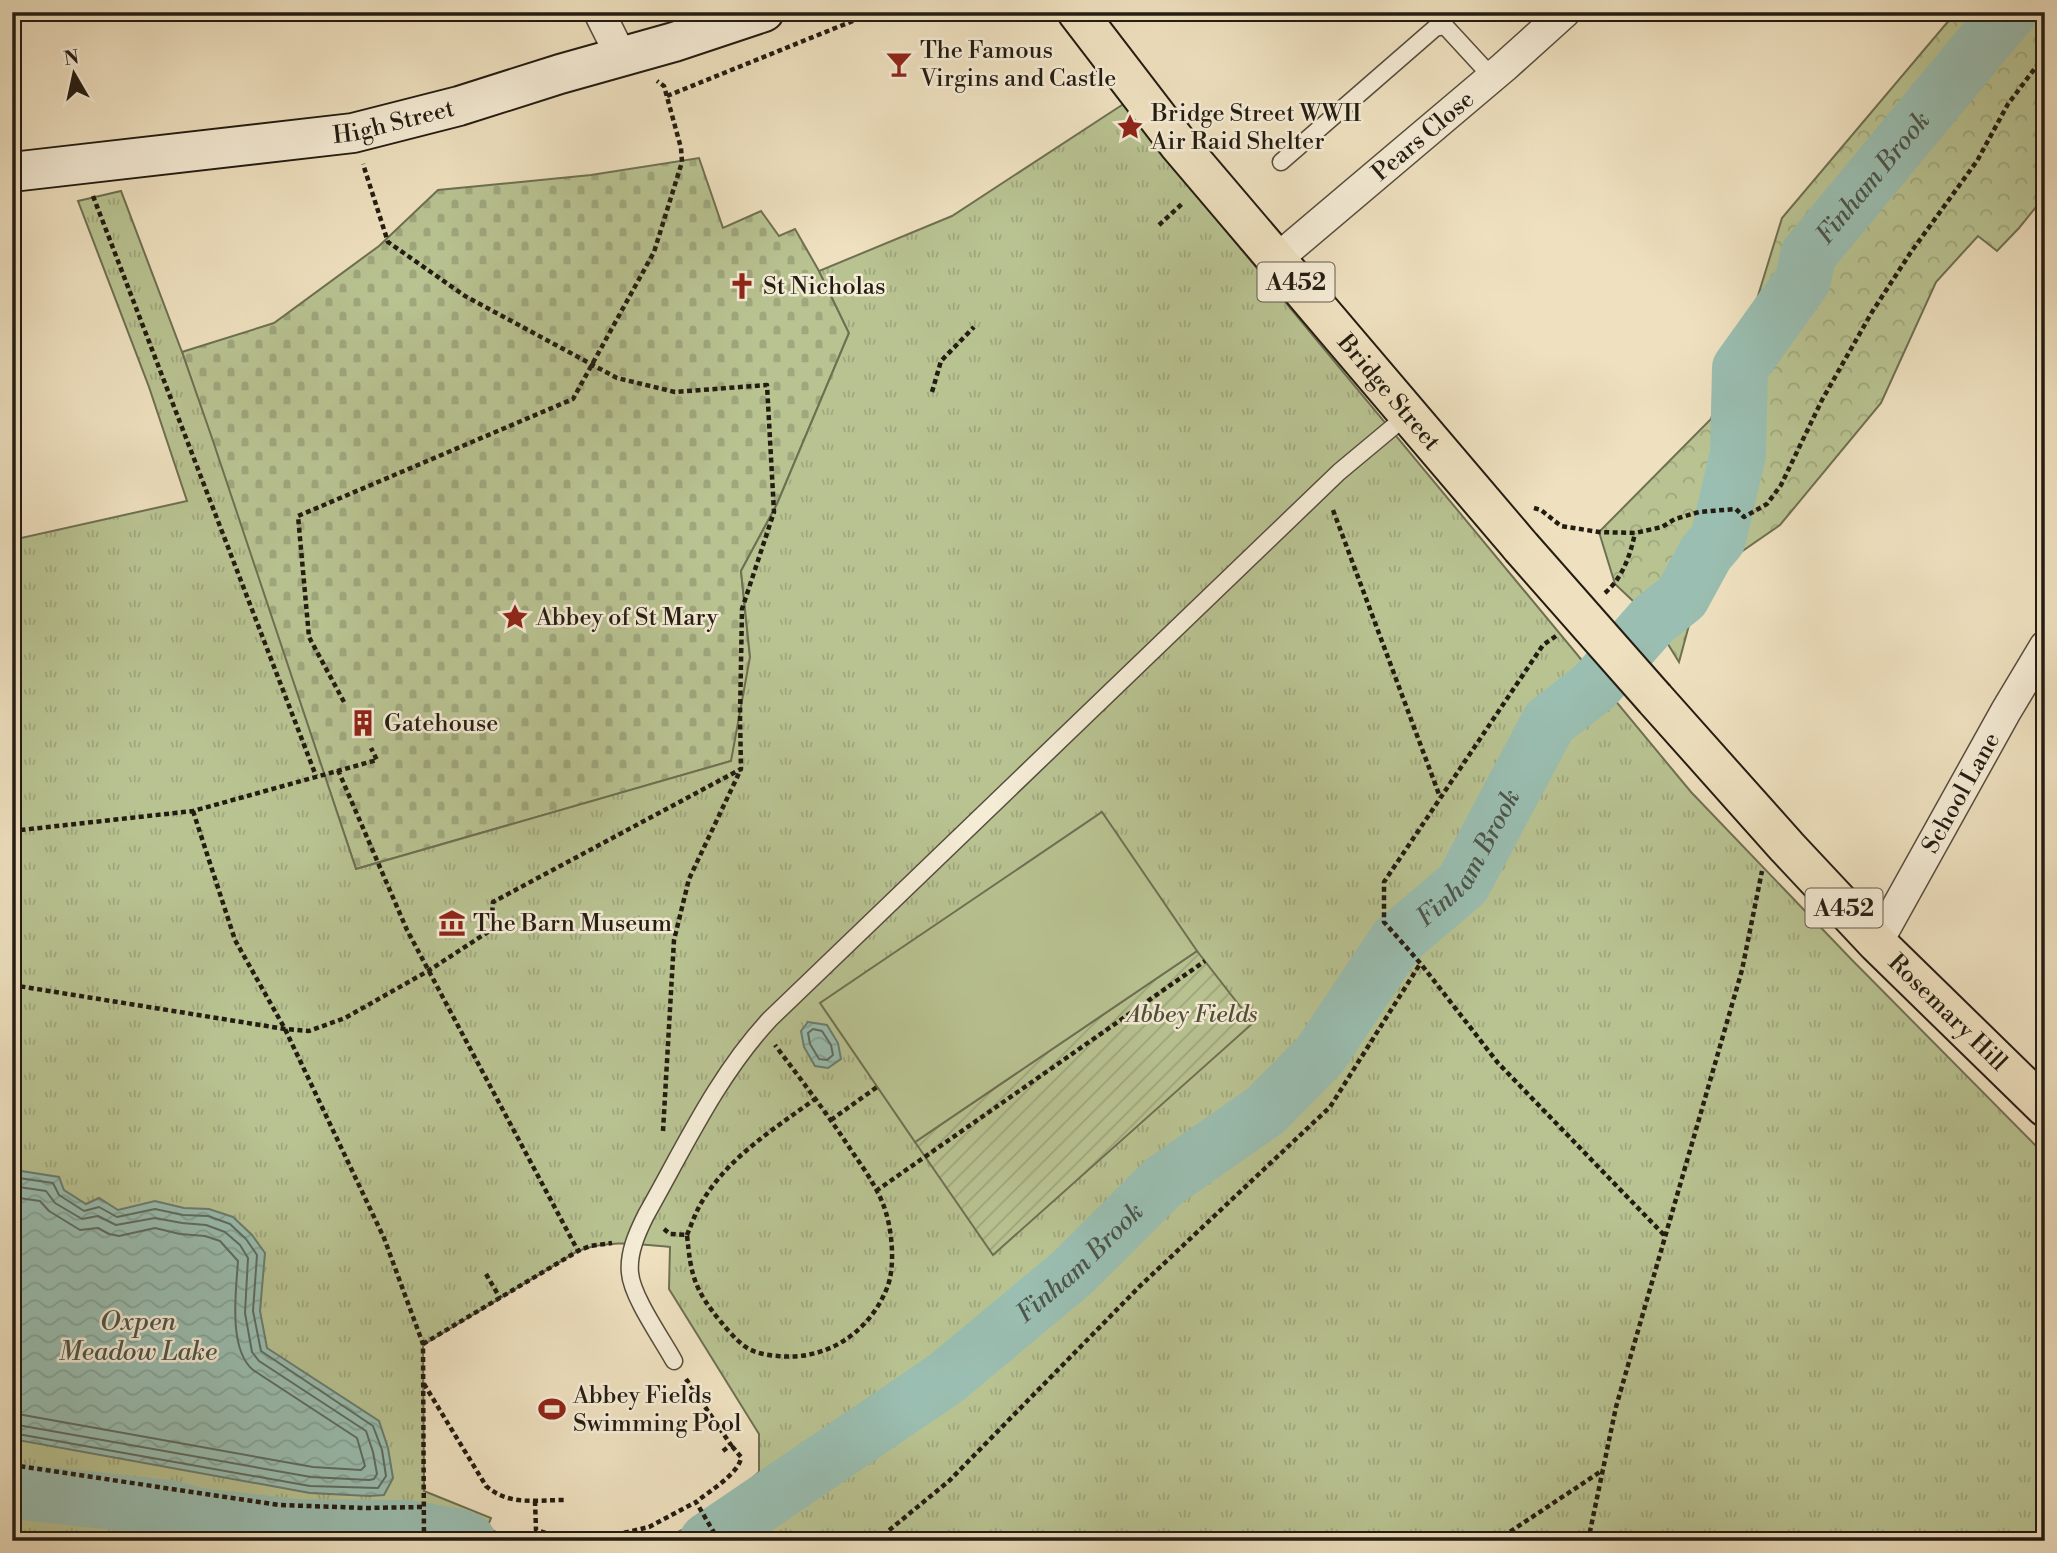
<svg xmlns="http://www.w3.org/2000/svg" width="2057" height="1553" font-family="'Libre Bodoni',serif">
<defs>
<pattern id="forest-crowns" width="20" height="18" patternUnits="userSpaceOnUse" patternTransform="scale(1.75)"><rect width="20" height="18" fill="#b9c392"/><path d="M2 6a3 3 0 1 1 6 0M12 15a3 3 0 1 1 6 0" fill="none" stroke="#9fa77d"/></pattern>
<pattern id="cemetery-stones" width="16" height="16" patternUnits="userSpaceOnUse" patternTransform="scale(1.75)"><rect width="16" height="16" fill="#b9c392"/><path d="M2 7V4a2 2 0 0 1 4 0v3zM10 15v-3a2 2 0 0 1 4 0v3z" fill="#9fa77d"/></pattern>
<pattern id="park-tufts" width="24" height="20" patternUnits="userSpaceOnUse" patternTransform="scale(1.75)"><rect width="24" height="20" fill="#b9c392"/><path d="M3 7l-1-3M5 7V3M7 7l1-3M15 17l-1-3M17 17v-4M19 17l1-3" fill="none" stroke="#9fa77d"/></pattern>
<pattern id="garden-furrows" width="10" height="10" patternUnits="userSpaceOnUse" patternTransform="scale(1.75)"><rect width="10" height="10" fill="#b9c392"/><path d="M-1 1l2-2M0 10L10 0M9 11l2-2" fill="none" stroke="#9fa77d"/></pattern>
<pattern id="water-waves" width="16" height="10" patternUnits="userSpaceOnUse" patternTransform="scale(1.75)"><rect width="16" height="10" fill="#9abeb1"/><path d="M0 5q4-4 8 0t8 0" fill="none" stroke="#84a397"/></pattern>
</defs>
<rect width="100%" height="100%" fill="#efe1c0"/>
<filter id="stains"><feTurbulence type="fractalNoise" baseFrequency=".00286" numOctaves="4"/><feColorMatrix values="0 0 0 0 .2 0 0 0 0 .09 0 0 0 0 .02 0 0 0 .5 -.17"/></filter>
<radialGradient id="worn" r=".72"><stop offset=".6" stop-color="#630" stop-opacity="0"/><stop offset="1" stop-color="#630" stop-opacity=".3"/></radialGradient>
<path fill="url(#forest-crowns)" stroke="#6e7052" stroke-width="2" d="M1956,12H2045V196L2019,228L1997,251L1978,236L1936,282L1881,403L1780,525L1731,559L1695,603L1679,662L1653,620L1615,584L1599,532L1711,419L1724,376L1757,299L1782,218Z"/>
<path fill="url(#cemetery-stones)" stroke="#6e7052" stroke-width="2" d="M699,158L723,228L761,211L779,236L795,229L819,271L849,333L777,504L741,571L750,657L755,746L731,761L356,869L182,352L274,323L379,246L438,190L591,175Z"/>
<path fill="url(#park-tufts)" stroke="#6e7052" stroke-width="2" d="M1125,103L1165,157L1691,792L1852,960L2045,1155V1541H660L696,1523L725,1502L759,1472V1434L669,1289L670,1247C639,1244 608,1239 578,1251L423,1345L424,1491L491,1518L487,1528L517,1541H12V540L187,501L149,387L78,201L121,191L182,352L212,438L356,869L731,761L750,657L741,571L777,504L849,333L819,271L952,216Z"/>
<path fill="url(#garden-furrows)" stroke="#6e7052" stroke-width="2" d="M1197,951L1253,1023L993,1255L915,1142Z"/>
<path fill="#b9c392" stroke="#6e7052" stroke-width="2" d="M1102,812L1197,951L915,1142L820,1003Z"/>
<path fill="url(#water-waves)" stroke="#6a7d71" stroke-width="2" d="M808,1022L827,1025L838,1043L841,1059L828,1068L815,1066L804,1047L801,1031Z
M12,1165L15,1170L59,1177L64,1190L86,1204L99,1198L118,1210L155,1201L184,1208L209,1209L233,1217L252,1235L265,1253L260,1311L267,1348L379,1421L388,1448L393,1478L384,1495L369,1496L310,1493L12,1439Z"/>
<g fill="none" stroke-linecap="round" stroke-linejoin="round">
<path stroke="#5e6d62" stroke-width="2" d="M813,1029L822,1031L831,1045L833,1055L827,1060L819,1059L810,1044L808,1033Z
M12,1177L53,1183L59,1195L84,1211L99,1207L117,1217L155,1209L183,1215L208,1216L230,1224L246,1239L257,1255L253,1311L261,1351L373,1426L382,1450L386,1476L378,1488L310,1486L12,1433
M12,1186L46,1191L55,1203L82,1219L98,1216L116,1225L155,1218L182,1223L206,1225L225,1232L240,1245L248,1258L245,1313L252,1352L259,1361L366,1431L373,1452L377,1474L374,1479L369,1480L311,1477L12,1424
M12,1197L40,1201L49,1211L80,1230L98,1228L109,1234L119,1236L155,1228L180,1234L205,1236L220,1241L238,1261C236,1291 228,1349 253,1370L357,1438L365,1466L361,1470L313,1467L12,1413"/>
<g stroke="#9abeb1" stroke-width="56">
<path d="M12,1491L170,1508L199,1516L297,1527L408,1528L461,1537L468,1541"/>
<path id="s1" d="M707,1541L946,1378L1073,1272L1163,1182L1266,1110L1320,1055L1396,941L1463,884L1549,722L1594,687L1653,620L1682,597L1706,553L1718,539L1738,454L1740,368L1803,280L1808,255L2009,12"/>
</g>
<defs>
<path id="lane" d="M1281,162L1435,28L1445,26L1492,77
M674,1361C662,1339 632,1297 630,1273C628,1253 637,1233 646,1215C684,1148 717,1076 770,1019L1339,472L1393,427"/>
<g id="street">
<path d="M599,12L622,58"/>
<path id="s2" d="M1277,259L1504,67L1565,12"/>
<path id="s3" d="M1877,943L2006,711L2045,646"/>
</g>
<g id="secondary">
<path id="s4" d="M12,172L353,133L459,106L560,74L674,42L764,12"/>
</g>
<g id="primary">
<path id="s5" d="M1077,12L1179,145L1521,547"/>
<path id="s6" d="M1655,699L1787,847L1877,943L2045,1107"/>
</g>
</defs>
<use href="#lane" stroke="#564d3e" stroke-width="19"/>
<use href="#street" stroke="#564d3e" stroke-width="33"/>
<use href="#secondary" stroke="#231c12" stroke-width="42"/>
<use href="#primary" stroke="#231c12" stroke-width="42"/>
<path stroke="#231c12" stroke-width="4.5" stroke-dasharray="5 3.5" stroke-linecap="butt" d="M667,96L875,12
M93,196L316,776
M1159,225L1184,202
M932,392L941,361L974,327
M1534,508L1541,510L1561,526L1599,532L1635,533L1662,527L1675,519L1699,512L1736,509L1744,517L1767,504L1781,485L1822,400L1872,312L1911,252L1977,161L2008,104L2045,55
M1333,510L1440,797
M1605,593C1623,577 1630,556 1635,533
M1556,636L1543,645L1384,882V922L1421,964L1498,1063L1665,1236
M344,702L309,637L298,516L573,399L654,252L682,162L681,148L664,86L657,81
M338,770L407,930L578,1251
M193,811L235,940L285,1029L384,1238L423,1344L424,1541
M12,831L193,811L377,760L371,748
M12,985L285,1029L309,1031L345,1018L428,971L491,930L493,902L741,769L740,715L742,609L774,512L767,385L675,392L617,378L465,296L388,242L363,164
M831,1120L877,1087
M663,1131L674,940L689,879L741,769
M876,1191L1205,961
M664,1229L670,1234L687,1235C691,1276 694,1289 721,1322C727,1329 735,1339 743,1345C753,1353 766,1355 778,1356C826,1361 869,1333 887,1288C896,1266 892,1226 883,1204C876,1186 864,1169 853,1153C829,1116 802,1081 775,1045
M687,1235C692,1223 696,1211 703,1200C730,1156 774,1129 815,1099
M486,1274L500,1298
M423,1344L578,1251L590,1246L612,1243
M686,1379L731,1445L720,1453
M424,1384L486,1486C509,1506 535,1500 564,1500
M12,1465L279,1505L366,1508L424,1507
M535,1501L536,1530L565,1539L606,1537L649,1527L696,1502
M719,1541L696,1502C708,1492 740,1473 741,1457L731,1445
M876,1541L949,1481L1140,1286L1330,1107L1420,964
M1496,1541L1603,1470
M1588,1541L1616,1407L1742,970L1762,871"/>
<use href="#lane" stroke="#f5ecd6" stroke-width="16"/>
<use href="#street" stroke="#f5ecd6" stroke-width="30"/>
<use href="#secondary" stroke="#f5ecd6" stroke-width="38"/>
<use href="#primary" stroke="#efe1c0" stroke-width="38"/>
<defs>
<path id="primary-bridge" d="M1521,547L1655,699"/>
</defs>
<use href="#primary-bridge" stroke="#231c12" stroke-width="42" stroke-linecap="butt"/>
<use href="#primary-bridge" stroke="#efe1c0" stroke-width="38"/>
</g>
<defs>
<symbol id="bar-bare" viewBox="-9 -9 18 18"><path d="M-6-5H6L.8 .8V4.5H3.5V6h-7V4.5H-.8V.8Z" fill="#8f2418" stroke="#f5ecd6" stroke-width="2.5" paint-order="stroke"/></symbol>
<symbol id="sight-bare" viewBox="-9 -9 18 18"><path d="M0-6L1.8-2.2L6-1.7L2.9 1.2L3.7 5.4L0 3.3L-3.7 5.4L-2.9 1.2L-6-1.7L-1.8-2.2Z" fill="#8f2418" stroke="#f5ecd6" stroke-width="2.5" paint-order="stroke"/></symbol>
<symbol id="church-bare" viewBox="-9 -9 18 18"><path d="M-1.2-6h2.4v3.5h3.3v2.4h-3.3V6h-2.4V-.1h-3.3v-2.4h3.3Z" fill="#8f2418" stroke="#f5ecd6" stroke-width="2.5" paint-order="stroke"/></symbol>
<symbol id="building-bare" viewBox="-9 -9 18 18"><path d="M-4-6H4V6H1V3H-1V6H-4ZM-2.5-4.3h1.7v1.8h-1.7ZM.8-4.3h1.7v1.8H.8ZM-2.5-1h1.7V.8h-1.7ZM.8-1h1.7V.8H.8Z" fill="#8f2418" stroke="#f5ecd6" stroke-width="2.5" paint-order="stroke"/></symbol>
<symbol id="museum-bare" viewBox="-9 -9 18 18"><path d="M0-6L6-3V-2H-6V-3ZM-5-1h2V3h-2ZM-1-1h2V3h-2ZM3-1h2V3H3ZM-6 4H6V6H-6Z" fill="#8f2418" stroke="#f5ecd6" stroke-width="2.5" paint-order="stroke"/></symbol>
<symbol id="stadium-bare" viewBox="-9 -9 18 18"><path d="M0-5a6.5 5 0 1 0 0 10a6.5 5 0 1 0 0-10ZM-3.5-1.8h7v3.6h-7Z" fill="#8f2418" stroke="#f5ecd6" stroke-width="2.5" paint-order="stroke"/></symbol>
</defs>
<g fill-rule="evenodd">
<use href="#bar-bare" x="880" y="45" width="38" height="38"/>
<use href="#sight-bare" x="1111" y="108" width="38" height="38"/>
<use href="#church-bare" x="723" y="267" width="38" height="38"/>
<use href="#sight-bare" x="496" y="598" width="38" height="38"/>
<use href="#building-bare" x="344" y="704" width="38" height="38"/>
<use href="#museum-bare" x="433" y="904" width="38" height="38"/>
<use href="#stadium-bare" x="533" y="1390" width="38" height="38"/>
</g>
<g text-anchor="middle" stroke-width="5" stroke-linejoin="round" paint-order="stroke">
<g fill="#f5ecd6" stroke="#625a4d" stroke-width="2">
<rect x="1257.5" y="262.5" width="77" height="39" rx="5"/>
<rect x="1805.5" y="888.5" width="77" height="39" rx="5"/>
</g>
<g font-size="23" font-weight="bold" fill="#231c12">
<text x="1296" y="290">A452</text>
<text x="1844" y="916">A452</text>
</g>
<g font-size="24" fill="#231c12" stroke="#f5ecd6" text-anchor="start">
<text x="920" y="58">The Famous<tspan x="920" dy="28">Virgins and Castle</tspan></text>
<text x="1151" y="121">Bridge Street WWII<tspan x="1151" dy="28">Air Raid Shelter</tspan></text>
<text x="763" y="294">St Nicholas</text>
<text x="536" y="625">Abbey of St Mary</text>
<text x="384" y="731">Gatehouse</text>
<text x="473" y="931">The Barn Museum</text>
<text x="573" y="1403">Abbey Fields<tspan x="573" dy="28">Swimming Pool</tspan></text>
</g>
<g font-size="24" fill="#231c12" stroke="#f5ecd6">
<text dy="8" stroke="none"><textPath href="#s4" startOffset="385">High Street</textPath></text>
<text dy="8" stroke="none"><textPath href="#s2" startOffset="191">Pears Close</textPath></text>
<text dy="8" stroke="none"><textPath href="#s5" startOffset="492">Bridge Street</textPath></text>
<text dy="8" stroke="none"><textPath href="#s3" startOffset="172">School Lane</textPath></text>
<text dy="8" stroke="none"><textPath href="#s6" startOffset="429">Rosemary Hill</textPath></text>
</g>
<g font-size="24" font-style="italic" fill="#504e38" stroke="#f5ecd6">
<text x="1192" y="1022">Abbey Fields</text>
</g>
<g font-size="26" font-style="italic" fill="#4d554a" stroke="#f5ecd6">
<text dy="9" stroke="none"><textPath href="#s1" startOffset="1853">Finham Brook</textPath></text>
<text dy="9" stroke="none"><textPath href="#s1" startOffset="1034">Finham Brook</textPath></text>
<text dy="9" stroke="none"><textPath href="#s1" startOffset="466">Finham Brook</textPath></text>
<text x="138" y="1330">Oxpen<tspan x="138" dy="30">Meadow Lake</tspan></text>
</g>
</g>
<rect width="2057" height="1553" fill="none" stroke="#efe1c0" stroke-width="42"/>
<rect x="14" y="14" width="2029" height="1525" fill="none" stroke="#231c12" stroke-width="3.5"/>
<rect x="21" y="21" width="2015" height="1511" fill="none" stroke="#231c12" stroke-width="2"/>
<g transform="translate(74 74) rotate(351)" stroke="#f5ecd6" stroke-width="5" paint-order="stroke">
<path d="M0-5L12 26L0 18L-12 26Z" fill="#231c12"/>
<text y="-10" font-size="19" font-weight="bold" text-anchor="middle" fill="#231c12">N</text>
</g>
<rect width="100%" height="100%" filter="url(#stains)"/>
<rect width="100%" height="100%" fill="url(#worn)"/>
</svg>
